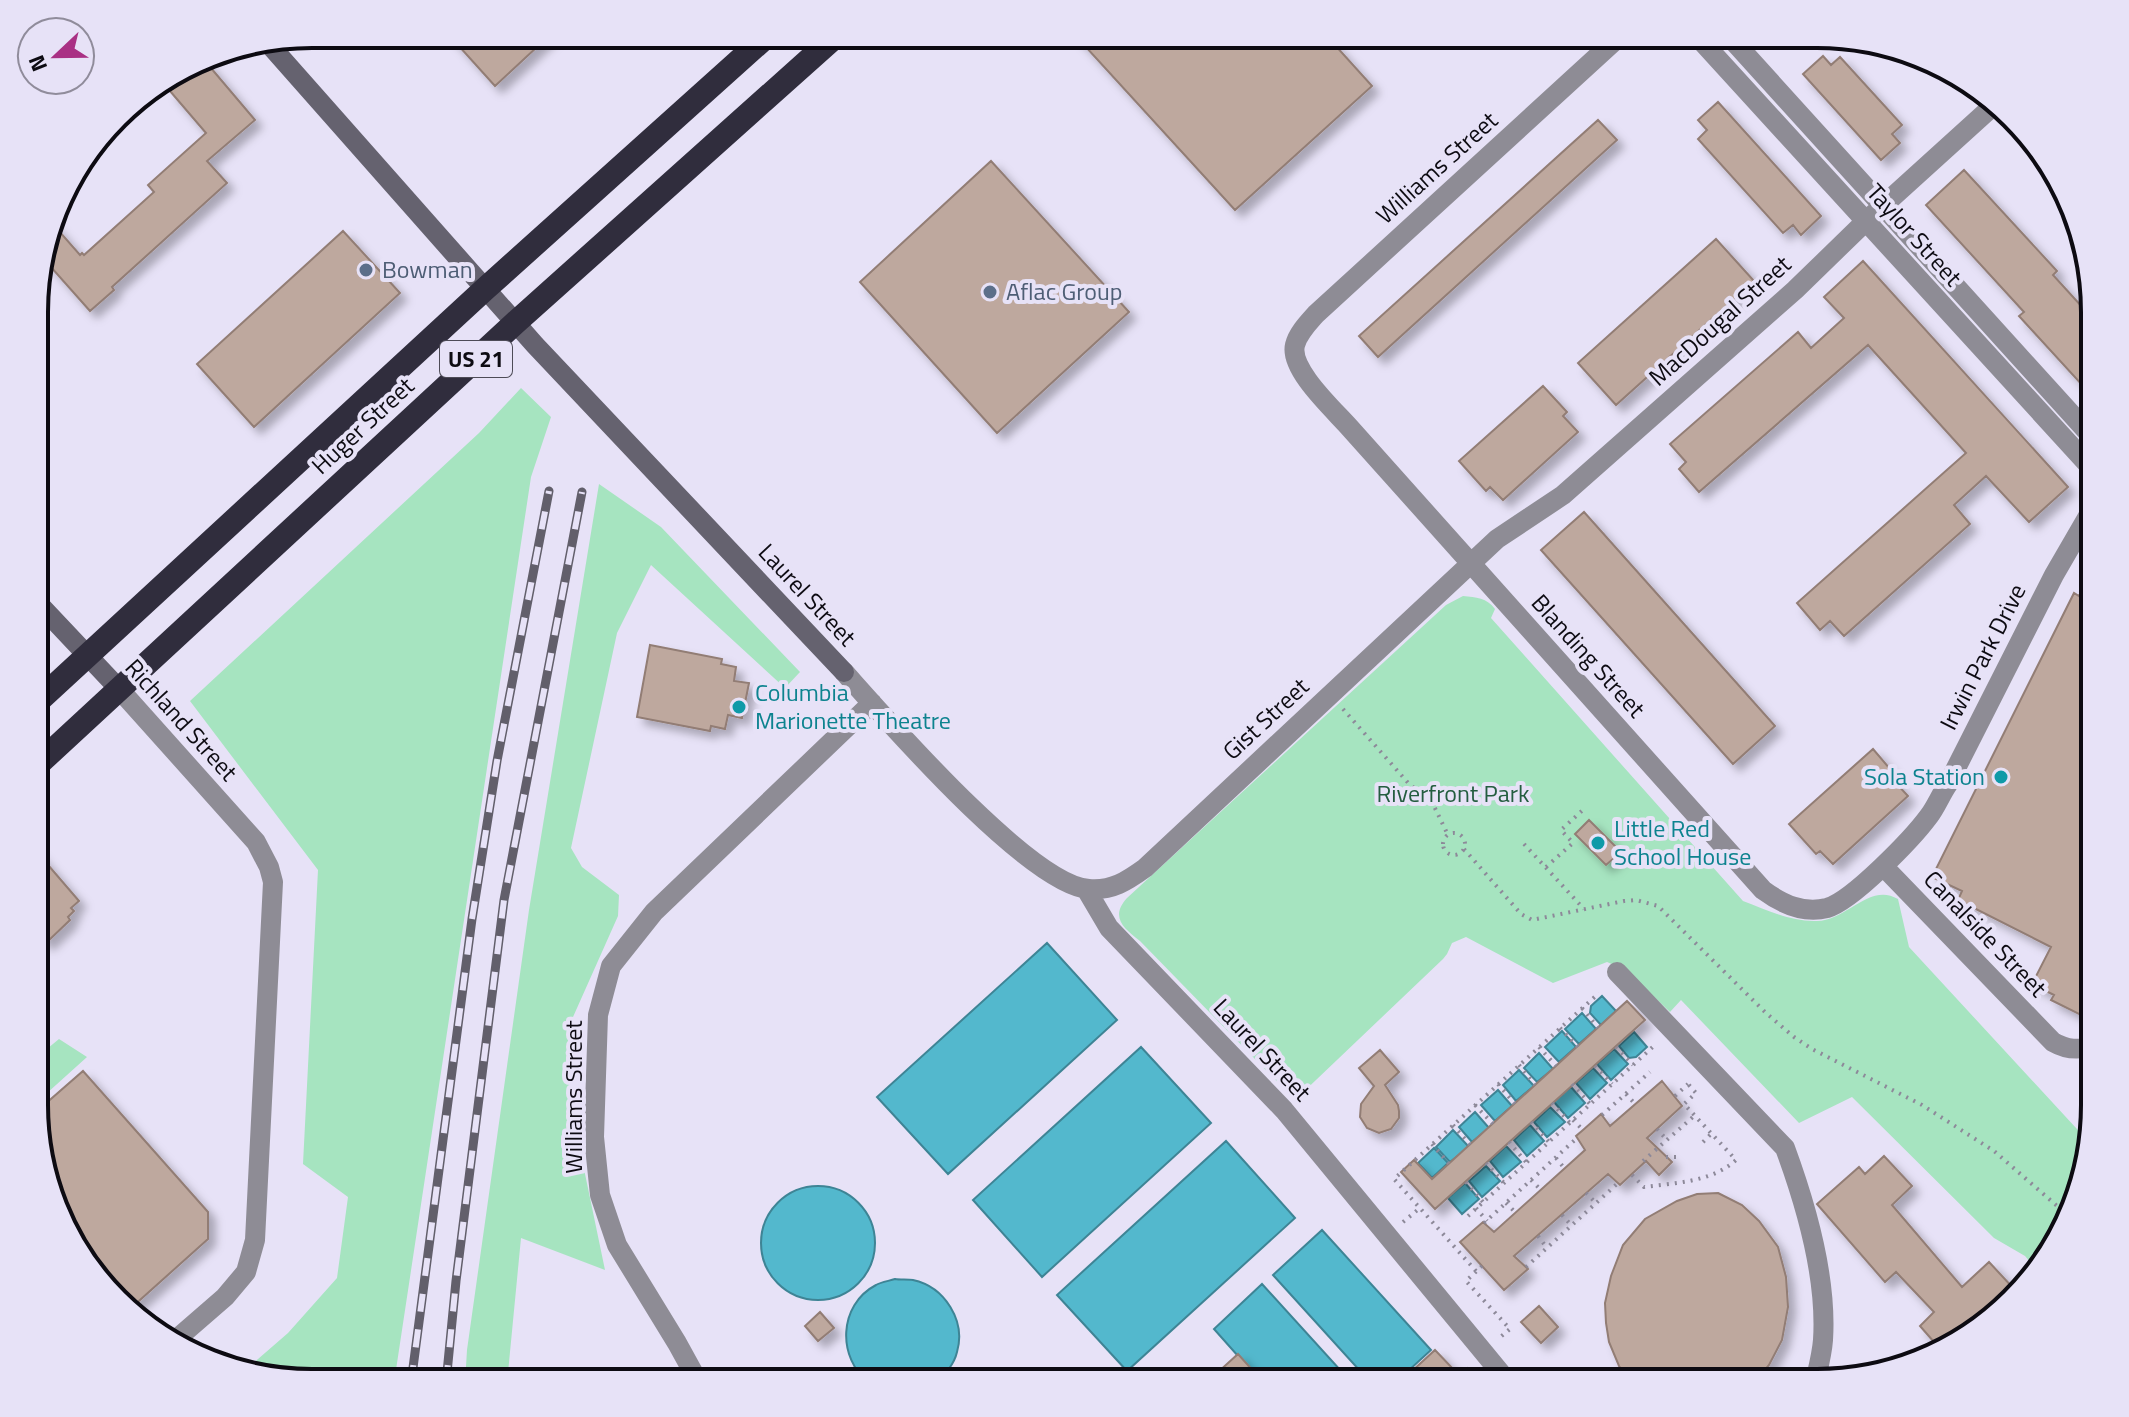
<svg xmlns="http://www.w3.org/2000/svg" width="2129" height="1417" font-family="'Titillium Web',sans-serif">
<defs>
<filter id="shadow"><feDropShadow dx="7" dy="7" stdDeviation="4" flood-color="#0004"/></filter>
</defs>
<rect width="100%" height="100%" fill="#e7e2f7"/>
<path fill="#a6e4c0" d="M521,388L551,417L531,477L394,1383H312L243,1372L288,1333L337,1278L348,1197L303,1164L318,870L190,701L479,433Z
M599,484L661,527L800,672L785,688L651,565L617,633L571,848L582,867L619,895L618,916L573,1017L569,1097L605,1270L521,1238L507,1383H465L467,1350L529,910Z
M1463,596C1476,597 1487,598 1495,609L1491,618L1743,901C1767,910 1791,922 1817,921C1847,920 1870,882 1898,899L1909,947L2088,1141L2048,1260L2037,1270L2025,1256L1994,1238L1852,1097L1799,1123L1681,1000L1670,1012L1626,970L1607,962L1553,983L1466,937L1452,943L1447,954L1443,959L1295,1100L1140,941C1123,928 1110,917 1127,898L1446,605Z
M59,1039L87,1057L36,1103V1058Z"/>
<path fill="#53b8cd" stroke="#3e8495" stroke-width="2" d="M1047,943L1117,1020L948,1174L877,1097Z
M1602,996L1616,1011L1601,1025L1590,1013L1591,1006Z
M1582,1013L1596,1029L1579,1044L1565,1029Z
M1562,1031L1576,1047L1559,1062L1545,1047Z
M1634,1032L1647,1047L1636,1057L1629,1058L1619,1046Z
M1141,1047L1211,1123L1042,1277L973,1200Z
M1614,1049L1628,1064L1611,1080L1597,1064Z
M1539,1053L1553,1069L1537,1082L1524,1068Z
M1593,1068L1607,1083L1590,1099L1576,1083Z
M1519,1070L1534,1086L1516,1101L1503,1085Z
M1571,1087L1585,1103L1568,1118L1554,1102Z
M1498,1090L1512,1106L1495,1121L1481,1105Z
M1550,1107L1565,1122L1547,1137L1534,1122Z
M1475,1112L1489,1128L1472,1142L1459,1127Z
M1530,1125L1544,1141L1527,1156L1514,1140Z
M1453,1130L1469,1147L1450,1162L1436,1147Z
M1226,1141L1295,1218L1127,1371L1057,1295Z
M1506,1146L1521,1162L1503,1177L1490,1161Z
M1434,1148L1448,1163L1432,1178L1418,1163Z
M1486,1166L1500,1181L1482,1197L1469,1181Z
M1465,1183L1479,1199L1462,1214L1448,1198Z
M761 1243a57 57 0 1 1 114 0a57 57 0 1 1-114 0Z
M1322,1230L1431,1350L1395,1383H1371L1273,1275Z
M895,1279C900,1280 908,1279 913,1280C945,1287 966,1321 957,1352C954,1365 945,1374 936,1383H869C837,1358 838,1305 876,1285C881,1282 889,1281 895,1279Z
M1262,1284L1352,1383H1262L1214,1329Z"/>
<path fill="#bea89e" stroke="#927d74" stroke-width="2" filter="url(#shadow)" d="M448,34H551L495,86Z
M1074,34H1325L1372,86L1235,210Z
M1823,56L1831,65L1840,57L1902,125L1892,134L1900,143L1881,160L1803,74Z
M205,61L255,120L207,161L227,183L112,287L114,290L90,311L42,257L52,223L80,255L82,253L84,255L154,192L148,185L206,133L170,91Z
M1718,102L1821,216L1801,235L1793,225L1783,233L1698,139L1707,130L1698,120Z
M1598,120L1617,140L1378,357L1359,336Z
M991,161L1129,312L997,433L860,282Z
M1964,170L2057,271L2053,275L2094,320V398L2019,316L2024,312L1926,205Z
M343,231L400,293L254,427L197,364Z
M1716,239L1754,281L1616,405L1578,363Z
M1863,261L2068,487L2029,522L1986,476L1954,505L1970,524L1844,636L1830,621L1820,630L1797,603L1966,453L1937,421L1868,345L1699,492L1679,469L1686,462L1670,444L1798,332L1811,348L1844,318L1824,297Z
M1543,386L1567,412L1563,416L1578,432L1503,500L1490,487L1486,491L1459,461Z
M1584,512L1775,726L1733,764L1541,550Z
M2094,567V657L2084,678L2094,683V988L2081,1015L2051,1000L2054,995L2032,984L2051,947L1958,900L1962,891L1932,877L2074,593L2079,596Z
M650,645L722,659L721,664L736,667L734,681L749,683L742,718L728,715L725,729L711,726L710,731L637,717Z
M1873,749L1896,776L1893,780L1908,796L1833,864L1820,851L1816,854L1789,824Z
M1589,820L1621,852L1606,865L1575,834Z
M36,851L79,901L71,908L74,911L68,917L70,920L46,943L36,932Z
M1627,1001L1645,1020L1435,1209L1401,1172L1414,1160L1432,1179Z
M1380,1050L1399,1072L1385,1085L1398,1105L1399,1111V1118L1391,1129L1379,1133L1367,1128L1360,1117L1361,1104L1374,1086L1359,1068Z
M83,1071L208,1212V1239L131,1308L72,1244L36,1141V1112Z
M1662,1081L1682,1106L1647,1138L1672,1162L1659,1175L1646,1161L1620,1185L1608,1174L1514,1256L1528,1269L1504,1290L1460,1242L1483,1222L1494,1232L1585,1150L1576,1136L1583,1130L1601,1114L1610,1126Z
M1884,1156L1912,1186L1892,1205L1962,1287L1989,1262L2015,1290L1956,1346L1941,1350L1920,1326L1934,1312L1896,1272L1885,1282L1817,1204L1859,1167L1865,1174Z
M1718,1193L1742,1205L1759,1221L1778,1247L1786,1277L1788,1307L1782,1340L1769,1365L1755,1382H1631L1619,1366L1609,1342L1606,1323L1605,1303L1611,1276L1623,1245L1645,1219L1677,1201L1697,1194Z
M1539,1306L1558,1327L1541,1343L1521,1322Z
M820,1312L834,1328L818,1341L805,1326Z
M1435,1350L1455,1371L1441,1383H1399Z
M1238,1354L1264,1383H1226L1217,1373Z"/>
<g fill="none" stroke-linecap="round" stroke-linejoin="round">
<path stroke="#8d8999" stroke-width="4" stroke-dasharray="2 6" stroke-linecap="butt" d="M1343,709L1410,785L1431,800L1448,835
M1443 844a11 11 0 1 1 22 0a11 11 0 1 1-22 0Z
M1524,844L1584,909
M1464,849L1521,914L1532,920L1624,901L1636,900L1658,906L1766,1013L1794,1037L1812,1049L1922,1105L1994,1151L2064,1212
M1546,867L1573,843L1561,830L1585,808
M1582,1008L1598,1028
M1560,1028L1578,1047
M1539,1047L1556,1066
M1616,1047L1633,1065
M1519,1065L1535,1085
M1595,1066L1612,1084
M1498,1084L1515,1104
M1572,1084L1590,1104
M1626,1094L1635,1104
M1675,1096L1688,1084
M1552,1103L1570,1123
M1475,1105L1493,1124
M1602,1115L1650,1072
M1573,1120L1583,1130
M1531,1122L1549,1142
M1453,1125L1471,1146
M1657,1129L1667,1140
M1509,1142L1526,1162
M1703,1142L1711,1134
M1432,1144L1449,1164
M1666,1157H1682
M1556,1158L1565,1169
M1643,1161L1694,1116
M1486,1163L1504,1183
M1632,1175L1644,1187C1675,1183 1712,1182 1736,1160L1684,1104L1696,1093L1688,1084L1691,1081
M1531,1180L1541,1190
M1466,1182L1483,1202
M1586,1193L1596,1203
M1506,1203L1516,1213
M1476,1208L1487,1221
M1562,1215L1571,1225
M1468,1216L1656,1044
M1403,1222L1420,1208
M1484,1223L1577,1138
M1538,1236L1547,1248
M1482,1266L1466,1281L1510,1329L1498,1339
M1526,1267L1618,1183
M1476,1271L1394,1179L1599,993
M1450,1383L1468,1367"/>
<path stroke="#8e8c95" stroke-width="20" d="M1622,34L1316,314C1308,323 1298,333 1295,345C1289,369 1333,409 1349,427L1763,890C1782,904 1803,914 1827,908C1852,901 1912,839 1929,816C1936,807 1941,794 1948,784L2054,575L2094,506
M1695,34L2094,471
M1727,34L2094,439
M844,672C887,720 1030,885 1089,889C1112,891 1127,881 1145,868L1497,539L1563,495L1795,290L1866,221L1994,105
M120,690L256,842L269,867L273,882L255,1240L246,1272L225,1297L172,1343
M1883,866L2053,1042C2067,1050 2079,1051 2094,1045
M1086,889L1109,928L1284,1110L1509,1383
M1617,972L1785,1148C1806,1205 1827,1279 1823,1340C1822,1354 1818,1369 1815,1382
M699,1383L677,1343L617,1245L600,1195L594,1137L598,1015L611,966L654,912L872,703"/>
<path stroke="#65626f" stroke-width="20" d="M268,43L535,345L844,672
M36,601L120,690"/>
<path stroke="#302d3d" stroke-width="24" d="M36,703L485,289L769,34
M36,766L515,323L838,34"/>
<defs>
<path id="rail" d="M411,1383L472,919L497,761L549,491
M446,1383L456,1281L504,900L582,492"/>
</defs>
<use href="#rail" stroke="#625f6b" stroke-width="9"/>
<use href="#rail" stroke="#e7e2f7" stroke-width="6" stroke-dasharray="18" stroke-linecap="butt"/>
</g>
<g fill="#5c6f8a" stroke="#e7e2f7" stroke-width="3">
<circle cx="366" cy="270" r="8"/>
<circle cx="990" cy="292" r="8"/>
</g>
<g fill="#0f9aa8" stroke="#e7e2f7" stroke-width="3">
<circle cx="739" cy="707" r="8"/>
<circle cx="2001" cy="777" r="8"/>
<circle cx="1598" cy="843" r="8"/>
</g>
<g text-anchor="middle" stroke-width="8" stroke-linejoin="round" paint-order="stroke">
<rect fill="#e7e2f7" stroke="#4e4c57" stroke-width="2" x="440" y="341" width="72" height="36" rx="6"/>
<g font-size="22" font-weight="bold" fill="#0d0b12">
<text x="476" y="367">US 21</text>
</g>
<g font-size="24" fill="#0d0b12" stroke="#e7e2f7">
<text transform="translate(1437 168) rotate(-42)" y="8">Williams Street</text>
<text transform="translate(1914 235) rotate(48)" y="8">Taylor Street</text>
<text transform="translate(1720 321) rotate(-42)" y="8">MacDougal Street</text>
<text transform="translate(363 426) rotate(-43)" y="8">Huger Street</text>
<text transform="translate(807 595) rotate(47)" y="8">Laurel Street</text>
<text transform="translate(1588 656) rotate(48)" y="8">Blanding Street</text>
<text transform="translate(1983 657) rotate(-63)" y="8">Irwin Park Drive</text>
<text transform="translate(1266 719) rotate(-43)" y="8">Gist Street</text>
<text transform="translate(181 720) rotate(48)" y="8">Richland Street</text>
<text transform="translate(1985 934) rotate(46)" y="8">Canalside Street</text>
<text transform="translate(1262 1050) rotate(47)" y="8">Laurel Street</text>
<text transform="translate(574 1097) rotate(-90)" y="8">Williams Street</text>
</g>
<g font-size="24" fill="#4e5e75" stroke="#e7e2f7" text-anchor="start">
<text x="382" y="278">Bowman</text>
<text x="1006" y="300">Aflac Group</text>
</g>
<g font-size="24" fill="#0d838f" stroke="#e7e2f7" text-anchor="start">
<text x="755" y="701">Columbia<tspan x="755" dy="28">Marionette Theatre</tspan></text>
<text x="1985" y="785" text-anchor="end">Sola Station</text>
<text x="1614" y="837">Little Red<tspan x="1614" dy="28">School House</tspan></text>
</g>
<g font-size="24" fill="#245d40" stroke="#e7e2f7">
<text x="1453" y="802">Riverfront Park</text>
</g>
</g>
<path d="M0 0H2129V1417H0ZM312 48H1817A264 264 0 0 1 2081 312V1105A264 264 0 0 1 1817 1369H312A264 264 0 0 1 48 1105V312A264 264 0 0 1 312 48Z" fill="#e7e2f7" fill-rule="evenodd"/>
<path fill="none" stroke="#0d0b12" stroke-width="4" d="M312 48H1817A264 264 0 0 1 2081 312V1105A264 264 0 0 1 1817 1369H312A264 264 0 0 1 48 1105V312A264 264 0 0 1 312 48Z"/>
<g transform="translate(56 56) rotate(248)"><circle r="38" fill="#e7e2f7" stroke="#908c9b" stroke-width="2"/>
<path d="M0-6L14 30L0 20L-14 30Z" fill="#a93084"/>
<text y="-12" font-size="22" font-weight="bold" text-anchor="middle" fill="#0d0b12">N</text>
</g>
</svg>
